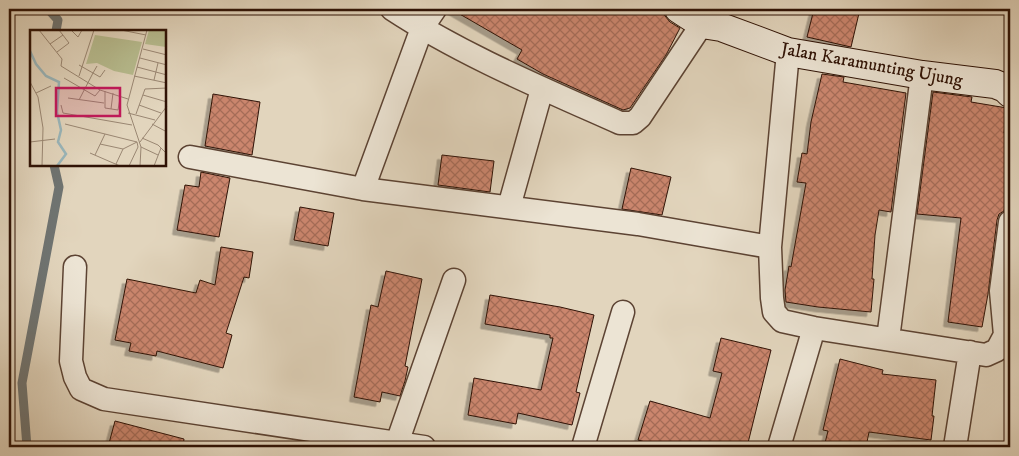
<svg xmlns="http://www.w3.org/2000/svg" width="1019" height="456" font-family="'IM FELL DW Pica',serif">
<defs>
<pattern id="building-cross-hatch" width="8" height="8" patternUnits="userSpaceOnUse" patternTransform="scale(1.25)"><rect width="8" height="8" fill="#cb866e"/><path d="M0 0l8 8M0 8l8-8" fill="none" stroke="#a56c58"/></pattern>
<filter id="shadow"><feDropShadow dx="-4.5" dy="4.5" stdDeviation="0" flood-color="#0004"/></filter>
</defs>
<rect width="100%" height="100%" fill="#e2d5bd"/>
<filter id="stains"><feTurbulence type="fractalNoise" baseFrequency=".004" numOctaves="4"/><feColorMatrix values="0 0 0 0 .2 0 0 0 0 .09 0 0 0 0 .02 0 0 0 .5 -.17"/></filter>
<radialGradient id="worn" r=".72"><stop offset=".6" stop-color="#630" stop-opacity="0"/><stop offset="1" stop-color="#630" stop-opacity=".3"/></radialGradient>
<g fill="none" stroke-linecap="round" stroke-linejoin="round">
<path stroke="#6f7472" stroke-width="9" d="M48,9L58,20L56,31
M27,447L22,383L59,187L54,165"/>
</g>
<path fill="url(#building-cross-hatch)" stroke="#2f1205" filter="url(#shadow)" d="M451,9H659L664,12L665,16L670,22L680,28L666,55L630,108L623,110L543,74L517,59L522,50Z
M814,9H860L851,47L807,37Z
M822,74L844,77L843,82L906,93L891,212L879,210L875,235L872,279H874L871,312L818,307L786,302L785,290L789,266L791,267L806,183L797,182L802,153L807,154L811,122Z
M933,92L972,97L971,102L1007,108L1004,133L1010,134V178L1004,211L999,214L997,220L988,294L982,327L948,322L961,218L917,214Z
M213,94L260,102L252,155L205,146Z
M442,155L494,161L490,192L438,185Z
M631,168L671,177L662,215L622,209Z
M201,172L230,178L219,237L177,230L185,185L199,187Z
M300,207L334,213L328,246L294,240Z
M221,247L253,252L249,278L244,277L226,333L232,335L223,368L157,351L156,356L129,351L131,343L115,340L127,279L196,293L200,280L215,285Z
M386,271L422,279L405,366L408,367L405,381L400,396L382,392L380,402L354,397L371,305L378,307Z
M490,295L560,307L594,315L576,392L580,393L572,425L518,413L516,424L468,415L474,378L541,390L553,338H550V335L485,324Z
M721,338L771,350L747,447H663L638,440L650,401L710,418L722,373L713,371Z
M840,359L883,370L882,374L936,380L932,416H934L931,440L869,432L866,447H824L828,431L823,430Z
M115,421L184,439L183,447H108Z"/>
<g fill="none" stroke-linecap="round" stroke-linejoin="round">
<defs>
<path id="street" d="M392,9C462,55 544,89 620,123H633L640,117L702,24
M788,52L770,247L772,298L774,312L782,321L814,328L986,355L997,350L1005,335L1001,291L1010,222
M190,157L363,189L638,224L770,247
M363,189L422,28L435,9
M509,207L542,89
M75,267L71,361L75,377L81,389L104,399L424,447
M888,339L922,75
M397,443L454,280
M583,447L623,312
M779,447L814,328
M955,447L970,352"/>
<path id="secondary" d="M679,9L702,24L721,27L788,52L922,75L995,84L1005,88L1010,93"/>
</defs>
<use href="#street" stroke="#5c4333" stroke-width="25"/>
<use href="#secondary" stroke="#2f1205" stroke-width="30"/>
<use href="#street" stroke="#ece4d4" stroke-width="22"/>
<use href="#secondary" stroke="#ece4d4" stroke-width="28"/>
</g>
<g text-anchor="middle" stroke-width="4" stroke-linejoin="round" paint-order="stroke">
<g font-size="18" fill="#2f1205" stroke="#ece4d4">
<text transform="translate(872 64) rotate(10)" y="6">Jalan Karamunting Ujung</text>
</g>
</g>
<g transform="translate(30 30)">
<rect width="136" height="136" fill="#e2d5bd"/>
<path d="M119,0H136V17L115,14ZM65,5L112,12L103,45L84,41L67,33L56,34Z" fill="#b7bc8f"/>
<path fill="none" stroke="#99b6bb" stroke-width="2.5" d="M0,21L6,34L16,46L29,52L27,82L31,100L28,112L36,124L27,136"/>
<path fill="none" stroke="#9a8773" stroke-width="1" d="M9,0L32,29L31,36L70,60L98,69M41,0L48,7L52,0M91,0L116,5M20,14L33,5M113,19L137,25M27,22L39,13L29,0M110,28L137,35M49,35L63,43L67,36M107,37L137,45M49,46L64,0M104,46L137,53M34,48L65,66L70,60M124,50L128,33M0,52L8,67L13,98L12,136M75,61V78L88,80L90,68M6,63L21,56M113,65L137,72M38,68L74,73M49,70L63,43L70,47L75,40M31,75L33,83L102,95M109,75L131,83M81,79L83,63M98,83L125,90M106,84L115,59L137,58M35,94L107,112L93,119L70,114M122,94L137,102M112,108L128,115L137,124M0,112L25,109M110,112L137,76M111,117L128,125M60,123L90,136M65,125L75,104M86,134L93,119M99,136L108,117L107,112M110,136L111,117L97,75L117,0M124,136L131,118"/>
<path fill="#c2185b" fill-opacity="0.15" stroke="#c2185b" stroke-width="2.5" d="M26,58H90V86H26Z"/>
<rect width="136" height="136" fill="none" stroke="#2f1205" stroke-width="2.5"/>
</g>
<rect width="1019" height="456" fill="none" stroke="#e2d5bd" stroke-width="30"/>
<rect x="10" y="10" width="999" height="436" fill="none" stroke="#2f1205" stroke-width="2.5"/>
<rect x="15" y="15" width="989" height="426" fill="none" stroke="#2f1205"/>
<rect width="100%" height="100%" filter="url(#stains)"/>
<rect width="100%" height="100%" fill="url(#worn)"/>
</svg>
